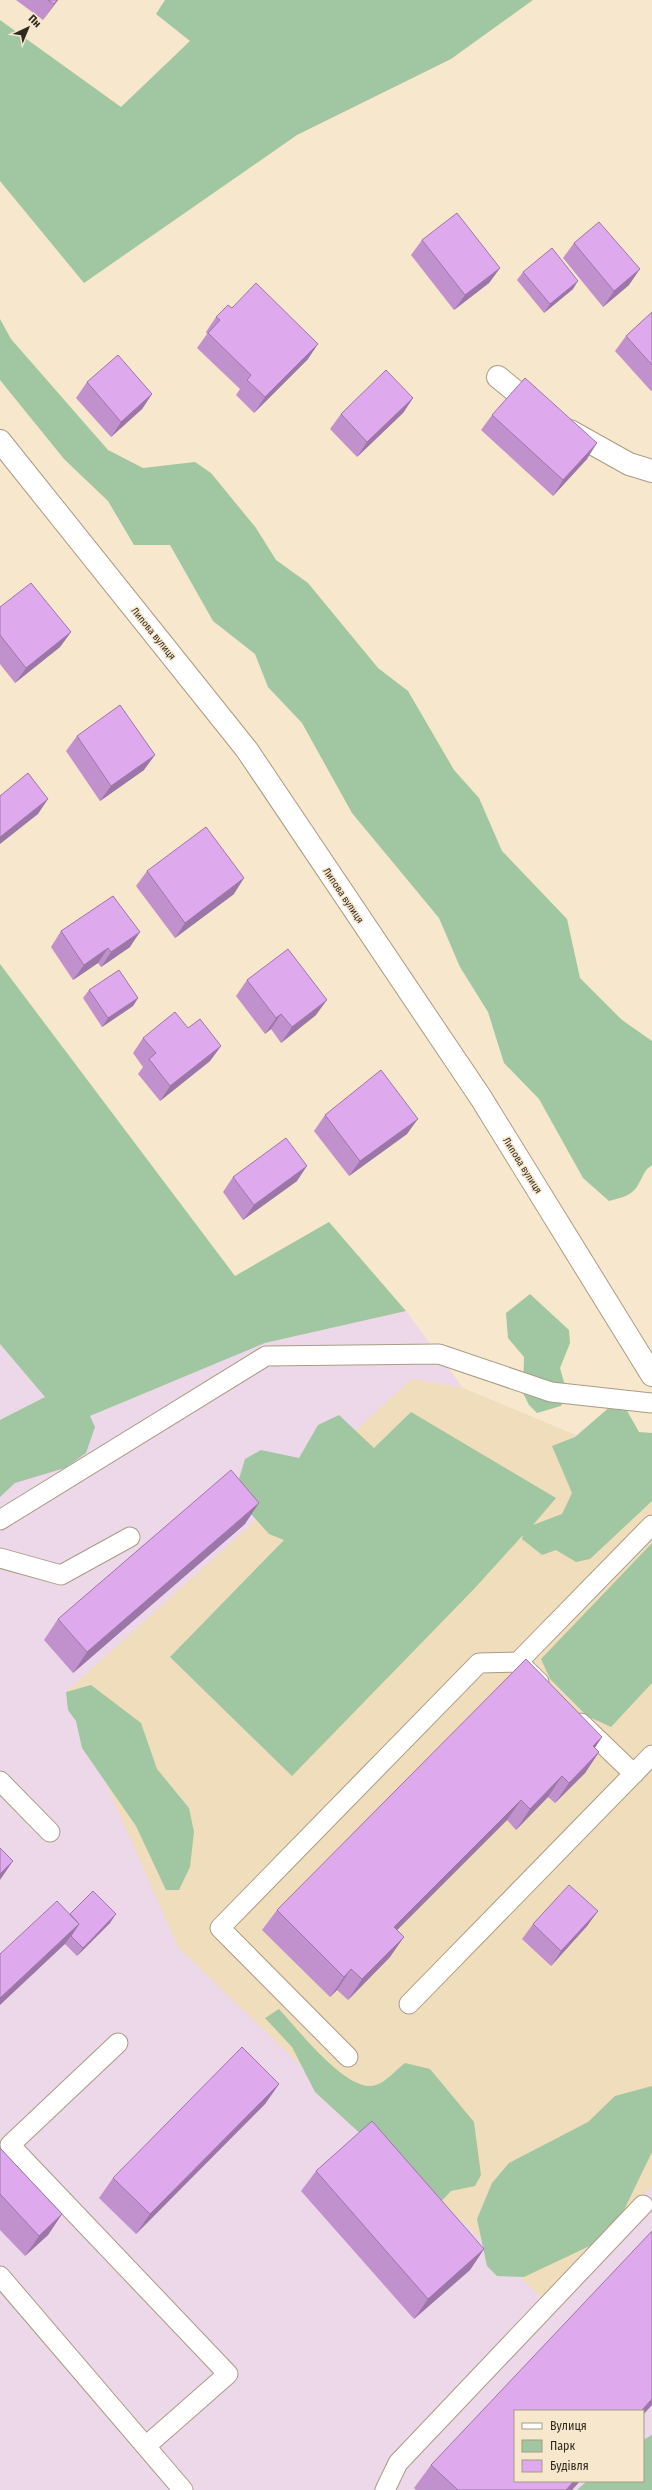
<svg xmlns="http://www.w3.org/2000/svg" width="652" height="2490" font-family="'Fira Sans Condensed',sans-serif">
<rect width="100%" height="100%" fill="#f6e7cd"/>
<path fill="#ecd8e9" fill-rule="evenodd" d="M406,1311L463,1388L412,1379L549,2304L652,2186V2490H0V1344L69,1425L265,1343ZM515,2411H643V2481H515Z"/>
<path fill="#efddbc" d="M412,1379L463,1388L652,1467V2186L549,2305L178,1947L66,1692Z"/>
<path fill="#a0c7a1" d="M165,0H533L451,59L297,135L84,283L0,181V20L121,107L190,41L156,14Z
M0,319L11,339L108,450L143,468L195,462L211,473L256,528L276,560L308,583L378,668L408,691L454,770L479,798L502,851L567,919L580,978L622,1020L652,1041V1165C644,1170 644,1175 639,1183C634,1195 621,1198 609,1201L583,1178L539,1099L504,1063L488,1012L460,967L439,918L352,813L302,723L268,687L255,654L213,621L170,545H134L108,501L64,459L0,380Z
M0,964L235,1276L329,1222L406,1311L265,1343L90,1416L95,1427L86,1453L65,1468L15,1483L0,1497V1420L45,1397L0,1344Z
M530,1294L569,1330L570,1343L560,1368L567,1393L561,1406L537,1413L529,1405L523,1393L524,1357L508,1338L506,1313Z
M612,1405L626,1409L639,1432L652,1433V1501L590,1559L576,1562L556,1550L542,1555L522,1539L523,1535L474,1589L292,1776L170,1657L284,1540L269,1534L245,1507L238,1482L245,1459L261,1450L299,1458L318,1425L339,1415L374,1448L411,1412L556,1498L533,1525L562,1514L572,1493L552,1446L575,1437Z
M652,1543V1683L611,1727L587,1716L550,1679L541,1659Z
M91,1685L141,1723L157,1769L189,1808L194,1832L190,1867L179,1890H166L136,1826L82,1748L76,1721L68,1710L66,1692Z
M279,2009C297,2028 348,2095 376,2085C386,2082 397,2069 405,2063L430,2069L474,2122L481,2175L475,2186L451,2191L434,2209L377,2149L315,2092L292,2047L265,2018Z
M652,2086V2152L623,2212L596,2243L524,2277L497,2276L487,2266L477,2219L492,2183L509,2163L588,2122L615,2096Z
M652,2435V2490H577L587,2481H643V2440Z"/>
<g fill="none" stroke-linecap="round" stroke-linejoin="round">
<defs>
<path id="lane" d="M0,1520L266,1356L439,1354L551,1392L652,1403
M0,1558L61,1575L130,1537
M518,1662L652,1525
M581,1723L634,1774
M0,1781L50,1832
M409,2004L652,1755
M118,2043L10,2145L228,2374L146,2446
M348,2057L220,1928L479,1663L518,1662L539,1682
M0,2276L183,2490
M385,2490L398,2463L643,2205"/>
<path id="street" d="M498,377L537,409
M570,431L629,464L652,471
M0,441L247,750L481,1098L652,1375"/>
</defs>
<use href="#lane" stroke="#aa9c84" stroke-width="21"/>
<use href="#street" stroke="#aa9c84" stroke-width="24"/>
<use href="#lane" stroke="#fff" stroke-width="19"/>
<use href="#street" stroke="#fff" stroke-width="22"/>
</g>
<path fill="#c091cd" d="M16,0H58L43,20Z
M422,240L500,268L489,283L454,310L411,255Z
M574,243L629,285L603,307L563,258Z
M523,272L573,289L544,313L517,280Z
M232,308L308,359L254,413L236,395L240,389L197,348L207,334L206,332L216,317Z
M652,312V390L651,391L615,351L626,336Z
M87,382L152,394L142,409L111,437L76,398Z
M413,398L403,413L357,457L330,429L341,414Z
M492,415L587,459L553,496L481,430Z
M0,607L71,632L60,647L15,683L0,664Z
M77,736L144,770L100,801L66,751Z
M147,871L234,894L175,938L136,886Z
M61,931L130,947L101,967L98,963L73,980L51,947Z
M247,980L316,1015L281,1043L271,1029L265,1034L236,996Z
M89,990L138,998L133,1006L102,1027L83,998Z
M188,1028L221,1046L210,1061L160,1101L138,1074L143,1067L133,1053L143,1038Z
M325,1115L407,1134L349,1176L314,1131Z
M233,1177L297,1181L243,1220L223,1192Z
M245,1524L73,1673L44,1640L58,1619Z
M602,1737L595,1748L599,1752L585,1773L555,1803L548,1797L516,1830L507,1820L397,1930L390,1957L348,2000L337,1990L330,1997L262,1930L277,1910Z
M598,1911L587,1926L551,1966L522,1939L533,1924Z
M70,1914L110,1923L77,1956L65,1944Z
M279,2084L265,2104L136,2234L99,2198L113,2178Z
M0,2148L62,2214L48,2235L25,2256L0,2230Z
M316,2171L484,2249L470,2270L414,2319L301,2191Z
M431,2465L580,2481L572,2490H416L414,2488Z"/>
<path fill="#9c76a7" d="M57,0H58L43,20Z
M500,268L489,283L454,310L465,295Z
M640,269L629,285L603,307L614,291Z
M578,281L573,289L544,313L550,304Z
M318,344L308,359L254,413L265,397Z
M152,394L142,409L111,437L121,422Z
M413,398L403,413L357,457L367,442Z
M597,443L587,459L553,496L563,480Z
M71,632L60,647L15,683L26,668Z
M155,755L144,770L100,801L111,786Z
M48,799L38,814L0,844V837Z
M244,878L234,894L175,938L185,923Z
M140,932L130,947L101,967L111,952Z
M108,948L98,963L73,980L84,965Z
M138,998L133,1006L102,1027L108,1018Z
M327,1000L316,1015L281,1043L292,1027Z
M281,1014L271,1029L265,1034L276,1018Z
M221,1046L210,1061L160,1101L170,1086Z
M418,1119L407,1134L349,1176L360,1161Z
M307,1166L297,1181L243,1220L254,1205Z
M259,1503L245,1524L73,1673L87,1652Z
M602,1737L588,1757L593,1746Z
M599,1752L585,1773L555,1803L569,1783Z
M562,1776L548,1797L516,1830L530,1809Z
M521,1800L507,1820L380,1947L394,1927Z
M13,1861L0,1880V1874Z
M598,1911L587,1926L551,1966L561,1951Z
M116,1914L110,1923L77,1956L83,1948Z
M79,1924L65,1944L0,2005V1998Z
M404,1937L390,1957L348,2000L362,1979Z
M351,1969L337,1990L330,1997L344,1977Z
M279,2084L265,2104L136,2234L150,2214Z
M62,2214L48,2235L25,2256L39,2236Z
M484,2249L470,2270L414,2319L428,2299Z
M652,2399V2405L643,2415V2411H641Z
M574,2481H580L572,2490H566Z"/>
<path fill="#dfa9ee" stroke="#9c76a7" d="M48,0H57L54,4Z
M457,213L500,268L465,295L422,240Z
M599,222L640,269L614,291L574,243Z
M552,248L578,281L550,304L523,272Z
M256,283L318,344L265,397L247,380L251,375L208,333L220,320L216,317L228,305L232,308Z
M652,312V365L626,336Z
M118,355L152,394L121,422L87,382Z
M386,370L413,398L367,442L341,414Z
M525,378L597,443L563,480L492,415Z
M31,583L71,632L26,668L0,635V607Z
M120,705L155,755L111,786L77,736Z
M28,773L48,799L0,837V796Z
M206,827L244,878L185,923L147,871Z
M113,896L140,932L111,952L108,948L84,965L61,931Z
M288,949L327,1000L292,1027L281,1014L276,1018L247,980Z
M119,970L138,998L108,1018L89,990Z
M175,1012L188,1028L200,1019L221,1046L170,1086L149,1059L156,1053L143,1038Z
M381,1070L418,1119L360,1161L325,1115Z
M286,1138L307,1166L254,1205L233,1177Z
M231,1470L259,1503L87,1652L58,1619Z
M526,1659L602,1737L593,1746L599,1752L569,1783L562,1776L530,1809L521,1800L394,1927L404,1937L362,1979L351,1969L344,1977L277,1910Z
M0,1848L13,1861L0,1874Z
M569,1885L598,1911L561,1951L533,1924Z
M93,1891L116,1914L83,1948L71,1936L79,1924L70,1914Z
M57,1901L79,1924L0,1998V1954Z
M242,2047L279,2084L150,2214L113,2178Z
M372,2121L484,2249L428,2299L316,2171Z
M0,2148L62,2214L39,2236L0,2194Z
M652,2231V2399L641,2411H515V2481H574L566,2490H458L431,2465Z"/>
<g text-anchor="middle" stroke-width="3" stroke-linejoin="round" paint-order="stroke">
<g font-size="10" fill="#2e291f" stroke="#f6e7cd">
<text transform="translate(154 633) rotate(51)" y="4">Липова вулиця</text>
<text transform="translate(344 895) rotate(56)" y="4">Липова вулиця</text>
<text transform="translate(523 1165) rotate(58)" y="4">Липова вулиця</text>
</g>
</g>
<rect x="514" y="2410" width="130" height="72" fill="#f6e7cd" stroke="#a69b87"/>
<rect x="522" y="2423" width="20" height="6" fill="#ffffff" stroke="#a69b87"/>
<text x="550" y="2430" font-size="12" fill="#2e291f">Вулиця</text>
<rect x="522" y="2440" width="20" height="12" fill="#a0c7a1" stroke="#a69b87"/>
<text x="550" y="2450" font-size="12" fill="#2e291f">Парк</text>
<rect x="522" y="2460" width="20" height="12" fill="#dfa9ee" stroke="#a69b87"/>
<text x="550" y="2470" font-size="12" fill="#2e291f">Будівля</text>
<g transform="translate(28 28) rotate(44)" stroke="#f6e7cd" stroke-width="3" paint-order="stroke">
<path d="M0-3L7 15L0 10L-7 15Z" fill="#2e291f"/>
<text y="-6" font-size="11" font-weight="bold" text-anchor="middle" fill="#2e291f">Пн</text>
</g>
</svg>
